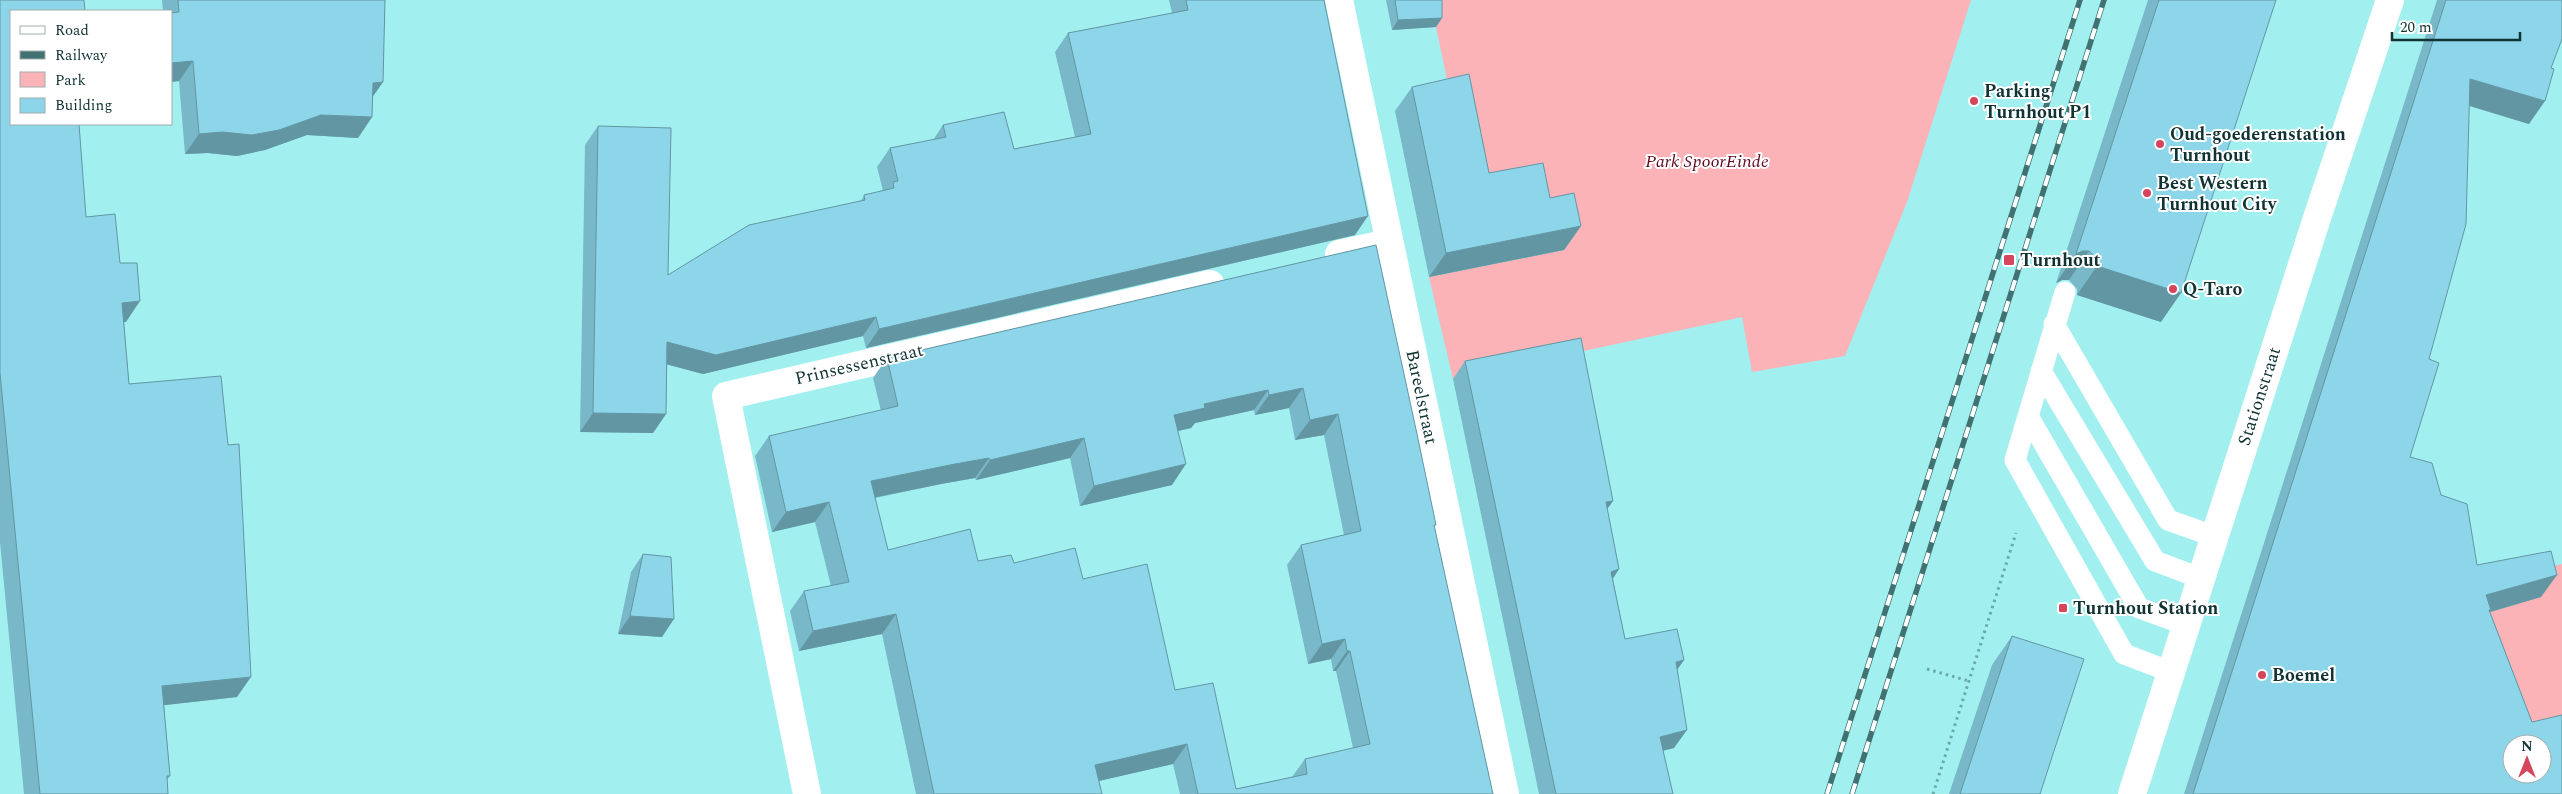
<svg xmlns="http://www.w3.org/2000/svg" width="2562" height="794" font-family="Spectral,serif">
<rect width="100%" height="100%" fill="#a1f0ef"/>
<path fill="#fbb3b8" d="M1435,0H1971L1907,202L1845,356L1752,372L1742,317L1453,379L1429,277L1564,250L1472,198L1436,27Z
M2562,564V729L2525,739L2477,616L2488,582Z"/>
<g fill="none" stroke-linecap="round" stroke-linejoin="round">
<path stroke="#6ba9a8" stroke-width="3" stroke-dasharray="2.5 4" stroke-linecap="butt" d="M1927,669L1969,681
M1933,794L2016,533"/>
<path stroke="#fff" stroke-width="21" d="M2065,292L2015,460L2124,654L2171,672
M2054,324L2168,520L2213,536
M2041,371L2155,561L2200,578
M2028,416L2139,608L2186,625"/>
<path stroke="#fff" stroke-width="28" d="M1339,0L1505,794
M1339,254L1389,243
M807,794L726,396L1210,284"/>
<path stroke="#fff" stroke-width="28" d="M2132,794L2317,218L2390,0"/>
<defs>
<path id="rail" d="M1827,794L2080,0
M1852,794L2104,0"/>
</defs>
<use href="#rail" stroke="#417171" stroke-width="5.5"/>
<use href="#rail" stroke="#fff" stroke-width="4" stroke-dasharray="11" stroke-linecap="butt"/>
</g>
<path fill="#79b8c8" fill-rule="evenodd" d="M0,0L11,11L86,217L120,263L126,322H124L129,384L237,697L164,705L170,776L167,780L168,794H24L0,542Z
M162,0H385L383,82L373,96L372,117L358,138L307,135L265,150L237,156L208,153L185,154L179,81L171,82V11H163Z
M1169,0H1324L1355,235L866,348L863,336L703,374L667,364L666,414L653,433L580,432L585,145L598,126L668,275L861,201L864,195L883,191L877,167L890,148L933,140L943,125L1014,149L1075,137L1055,52L1068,33L1172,13Z
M1386,0H1442V18L1436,27L1392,30Z
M2148,0H2276L2161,322L2077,295V289L2069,280H2062L2056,283Z
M2437,0H2562L2529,124L2469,106L2429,359L2410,457L2441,495L2477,565L2541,597L2490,612L2532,722L2562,794H2184Z
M1412,87L1489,173L1550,198L1581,226L1564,250L1429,277L1395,111Z
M1376,245L1434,527L1493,794H1180L1173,764L1099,781L1102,794H916L882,634L799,651L790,611L804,591L831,586L815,522L772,532L755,456L769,436L881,411L873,378L887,358ZM1289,408L1295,440L1324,435L1344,535L1301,545L1287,565L1308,664L1331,659L1333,671H1336L1353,748L1305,759L1292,777L1236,789L1175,690L1083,579L1014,563L978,561L888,550L875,498L941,484L975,478L976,480L1070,458L1080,506L1172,485L1178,431L1191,428L1195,423L1254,410L1255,415Z
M1465,361L1613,501L1607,509L1619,569L1613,579L1625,639L1684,660L1677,670L1674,748L1663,751L1673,794H1539L1453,379Z
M643,554L662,637L618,634L631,572Z
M2012,636L2040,794H1949L1992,665Z"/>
<path fill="#6396a3" d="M1442,18L1436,27L1392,30L1398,20Z
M193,61L179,81L171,82V63Z
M2470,79L2545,101L2529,124L2454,101Z
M383,82L369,102L373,83Z
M321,115L372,117L358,138L307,135L265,150L237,156L208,153L185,154L199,134L222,132Z
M1368,216L1355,235L866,348L879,329Z
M1581,226L1564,250L1429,277L1446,253Z
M2082,251H2089L2069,280H2062L2056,283L2076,254Z
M2097,266L2181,293L2161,322L2077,295Z
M140,301L126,322L108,323L122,303Z
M876,317L863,336L703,374L654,361L667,342Z
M1303,388L1289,408L1255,415L1269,395Z
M1268,390L1254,410L1195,423L1191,428L1160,435L1174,415L1204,404Z
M593,413L666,414L653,433L580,432Z
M1338,414L1324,435L1295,440L1310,420Z
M1084,438L1070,458L976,480L990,460Z
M989,458L975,478L941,484L857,501L871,481L955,464Z
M1186,464L1172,485L1080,506L1094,486Z
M1613,501L1600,519L1606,502Z
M829,502L815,522L772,532L786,512Z
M1619,569L1607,587L1611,572Z
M2557,575L2541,597L2490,612L2476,632L2486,595Z
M896,614L882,634L799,651L813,631Z
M630,616L674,619L662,637L618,634Z
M1345,639L1331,659L1308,664L1322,644Z
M1347,651H1350L1336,671H1333Z
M1684,660L1671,678L1676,662Z
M251,677L237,697L148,707L162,686Z
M1687,730L1674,748L1648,754L1660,737Z
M1187,744L1173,764L1081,785L1095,765Z"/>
<path fill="#8dd6e9" stroke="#6396a3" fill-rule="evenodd" d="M0,0H84L85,11H11V124H79L86,217L115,214L120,263H137L140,301L122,303L129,384L221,376L228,445L239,444L251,677L162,686L170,776H167L168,794H40L0,373Z
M178,0H385L383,82L373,83L372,117L321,115L279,130L252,135L222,132L199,134L193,61L171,63V13L179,12Z
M1186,0H1324L1368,216L879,329L876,317L716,355L667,342L666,414L593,413L598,126L671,128L668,275L749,225L865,200L864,195L894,188L893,182L898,181L890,148L946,137L943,125L1004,112L1014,149L1091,134L1068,33L1188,10Z
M1395,0H1442V18L1398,20Z
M2159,0H2276L2181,293L2097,266V260L2089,251H2082L2076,254Z
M2446,0H2562V39L2551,68L2554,69L2545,101L2470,79L2466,224L2429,359L2439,363L2410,457L2432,463L2441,495L2467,504L2477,565L2551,551L2557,575L2486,595L2491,610H2489L2532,722L2562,715V794H2193ZM2512,744H2542V774H2512Z
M1469,74L1489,173L1543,163L1550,198L1574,193L1581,226L1446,253L1412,87Z
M1376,245L1417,434L1436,525H1434L1493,794H1198L1187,744L1095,765L1102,794H934L896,614L813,631L804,591L849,582L829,502L786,512L769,436L898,406L887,358ZM1303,388L1310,420L1338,414L1361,531L1301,545L1322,644L1345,639L1347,651H1350L1370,744L1305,759L1307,774L1236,789L1213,683L1175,690L1147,564L1083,579L1075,548L1014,563L1011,555L978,561L970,529L888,550L871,481L955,464L989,458L990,460L1084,438L1094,486L1186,464L1174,415L1205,408L1204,404L1268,390L1269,395Z
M1581,338L1613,501L1606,502L1619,569L1611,572L1625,639L1677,629L1684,660L1676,662L1687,730L1660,737L1673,794H1556L1465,361Z
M643,554L671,557L674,619L630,616Z
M2012,636L2084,659L2040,794H1960Z"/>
<g fill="#d5455c" stroke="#fff" stroke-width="2">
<circle cx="1974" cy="101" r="5"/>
<circle cx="2160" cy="144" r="5"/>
<circle cx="2147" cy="193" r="5"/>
<rect x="2003" y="254" width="12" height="12" rx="2.5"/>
<circle cx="2173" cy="289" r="5"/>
<rect x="2058" y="603" width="10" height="10" rx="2.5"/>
<circle cx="2262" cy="675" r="5"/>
</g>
<g text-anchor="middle" stroke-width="4" stroke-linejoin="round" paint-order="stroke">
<g font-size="18" font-weight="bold" fill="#123333" stroke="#fff" text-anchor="start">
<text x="1984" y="97">Parking<tspan x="1984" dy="21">Turnhout P1</tspan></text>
<text x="2170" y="140">Oud-goederenstation<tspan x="2170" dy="21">Turnhout</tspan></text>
<text x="2157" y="189">Best Western<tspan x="2157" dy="21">Turnhout City</tspan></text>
<text x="2020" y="266">Turnhout</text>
<text x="2183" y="295">Q-Taro</text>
<text x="2073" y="614">Turnhout Station</text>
<text x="2272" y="681">Boemel</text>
</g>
<g font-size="18" font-style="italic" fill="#5f0c1f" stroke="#fff">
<text x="1707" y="167">Park SpoorEinde</text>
</g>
<g font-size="18" fill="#123333" stroke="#fff">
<text transform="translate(859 364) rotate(-13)" y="6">Prinsessenstraat</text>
<text transform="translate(2259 396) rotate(-72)" y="6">Stationstraat</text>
<text transform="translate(1422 397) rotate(78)" y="6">Bareelstraat</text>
</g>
</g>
<rect x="10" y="10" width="162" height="115" fill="#ffffff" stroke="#a0adad"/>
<rect x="20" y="26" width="25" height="8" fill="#ffffff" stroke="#a0adad"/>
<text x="55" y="35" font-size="15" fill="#123333">Road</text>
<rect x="20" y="51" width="25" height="8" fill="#417171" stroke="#a0adad"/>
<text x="55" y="60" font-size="15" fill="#123333">Railway</text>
<rect x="20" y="72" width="25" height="15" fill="#fbb3b8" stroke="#a0adad"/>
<text x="55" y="85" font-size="15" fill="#123333">Park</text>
<rect x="20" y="98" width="25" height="15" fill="#8dd6e9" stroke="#a0adad"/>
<text x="55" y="110" font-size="15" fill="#123333">Building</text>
<g transform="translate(2527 759)"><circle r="24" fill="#ffffff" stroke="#a0adad"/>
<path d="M0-4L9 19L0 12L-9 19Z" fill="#d5455c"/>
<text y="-8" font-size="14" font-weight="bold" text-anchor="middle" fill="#123333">N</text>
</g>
<path d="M2392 32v8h128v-8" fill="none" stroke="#123333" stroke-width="2.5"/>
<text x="2400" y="32" font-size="15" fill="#123333" stroke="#ffffff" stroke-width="4" paint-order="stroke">20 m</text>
</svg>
